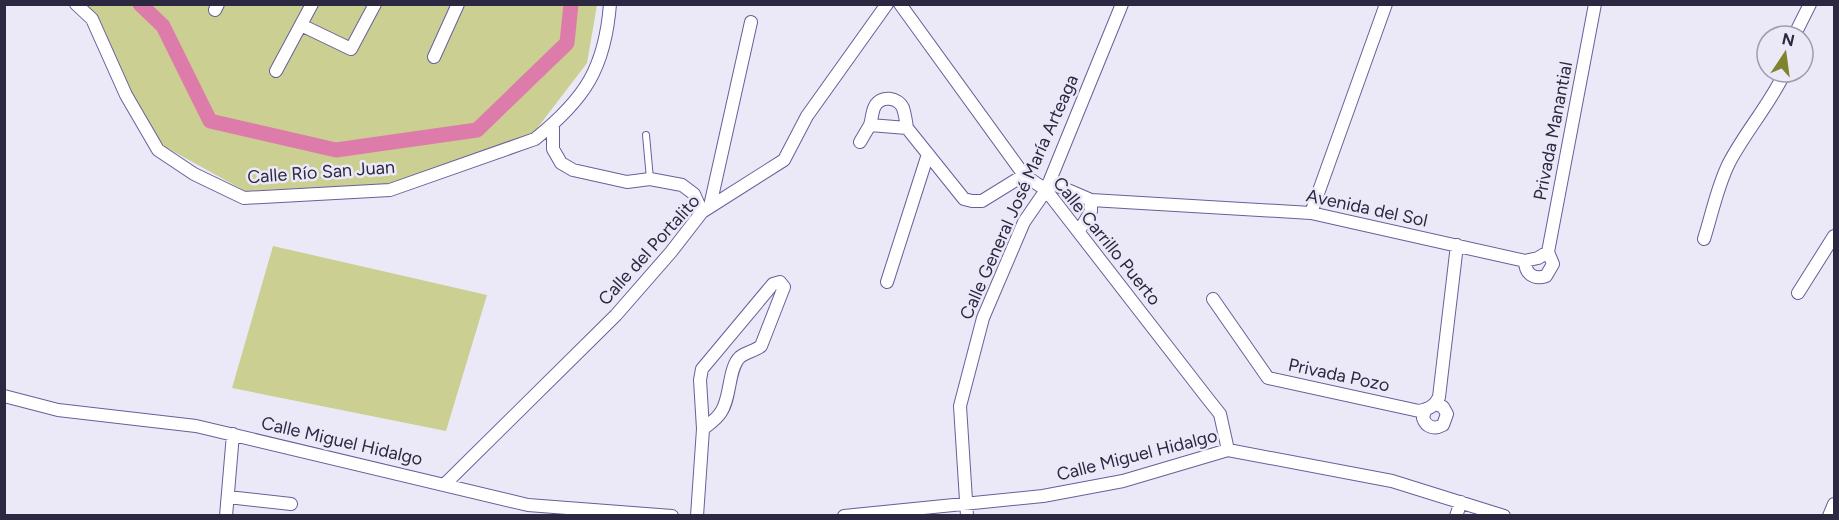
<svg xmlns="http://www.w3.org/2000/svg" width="1839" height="520" font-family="Figtree,sans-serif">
<rect width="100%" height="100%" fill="#ebe9f7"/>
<path fill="#cbcf91" d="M84,5H597L587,63L532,135L392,184L245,191L160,144L127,88Z
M273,246L487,295L446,431L232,388Z"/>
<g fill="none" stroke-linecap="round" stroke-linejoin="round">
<path stroke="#dd7caa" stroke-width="15" d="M140,4L163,26L210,121L336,150L477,130L567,43L571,4"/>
<defs>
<path id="service" d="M646,135L650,179"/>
<path id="minor" d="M76,4L92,19L126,95L158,150L194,174L244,198L390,190L535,139C585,99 605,68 610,4
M900,4L1024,175L1046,190L1208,399L1220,414L1228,450
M215,10L218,4
M301,25L351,49L375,4
M1794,36L1810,4
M434,57L458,4
M276,71L312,4
M553,125V149L561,163L573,170L627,182L650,179L682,185L694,194L702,212
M870,125C872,119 872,111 875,106C881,95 898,97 903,108C905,114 906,121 907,128
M860,142L870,125L907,128L964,199L972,201H982L1024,175
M1049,182L1091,200L1311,213L1525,261L1538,258L1548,252L1595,4
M710,206L751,22
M1311,213L1386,4
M1079,231L1091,211V200
M1704,239C1712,214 1717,187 1729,163C1745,132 1770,104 1785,72
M1525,261C1525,274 1534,280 1546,276L1553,264L1548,252
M887,282L928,154
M1798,293L1834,236
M1213,299L1268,378L1419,411C1429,409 1435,406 1439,397L1457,245
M4,396L58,410L196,426L528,505L672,516
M1425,410L1423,418C1426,427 1434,430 1443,425L1447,414L1443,407L1436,404
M445,484L616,315L671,252L702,212L784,160L807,116L887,4
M228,497L291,504
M226,516L233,434
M697,516L703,429L700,380L702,369L773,284L780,282L784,287L761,346C755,351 746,352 740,357C728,368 731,398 721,412C717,419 709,424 703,429
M844,516L1043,496L1123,481L1228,450L1392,481L1504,516
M967,516L960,406L983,318L1024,222L1046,190L1122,4
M1456,516L1461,502
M1829,516L1834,504"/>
</defs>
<use href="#service" stroke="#695e9b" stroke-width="8"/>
<use href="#minor" stroke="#695e9b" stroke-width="14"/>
<use href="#service" stroke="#fff" stroke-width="6"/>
<use href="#minor" stroke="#fff" stroke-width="12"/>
</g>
<g text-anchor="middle" stroke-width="5" stroke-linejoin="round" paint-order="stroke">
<g font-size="18" fill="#2d2842" stroke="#ebe9f7">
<text transform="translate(1553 131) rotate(-79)" y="6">Privada Manantial</text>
<text transform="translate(321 172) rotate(-4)" y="6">Calle Río San Juan</text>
<text transform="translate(1019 197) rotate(-66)" y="6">Calle General José María Arteaga</text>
<text transform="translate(1367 208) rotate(12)" y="6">Avenida del Sol</text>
<text transform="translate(1107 241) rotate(51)" y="6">Calle Carrillo Puerto</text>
<text transform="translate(649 250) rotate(-48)" y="6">Calle del Portalito</text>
<text transform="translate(1339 375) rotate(12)" y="6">Privada Pozo</text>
<text transform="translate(342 441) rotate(13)" y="6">Calle Miguel Hidalgo</text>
<text transform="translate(1137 455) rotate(-14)" y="6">Calle Miguel Hidalgo</text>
</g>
</g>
<rect width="1839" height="520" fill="none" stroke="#2d2842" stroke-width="12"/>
<g transform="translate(1785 54) rotate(13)"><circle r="28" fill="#ebe9f7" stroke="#9f9caf" stroke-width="1.5"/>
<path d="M0-4.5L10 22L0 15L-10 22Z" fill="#80832d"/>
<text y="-9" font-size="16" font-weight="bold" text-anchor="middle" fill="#2d2842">N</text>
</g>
</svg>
